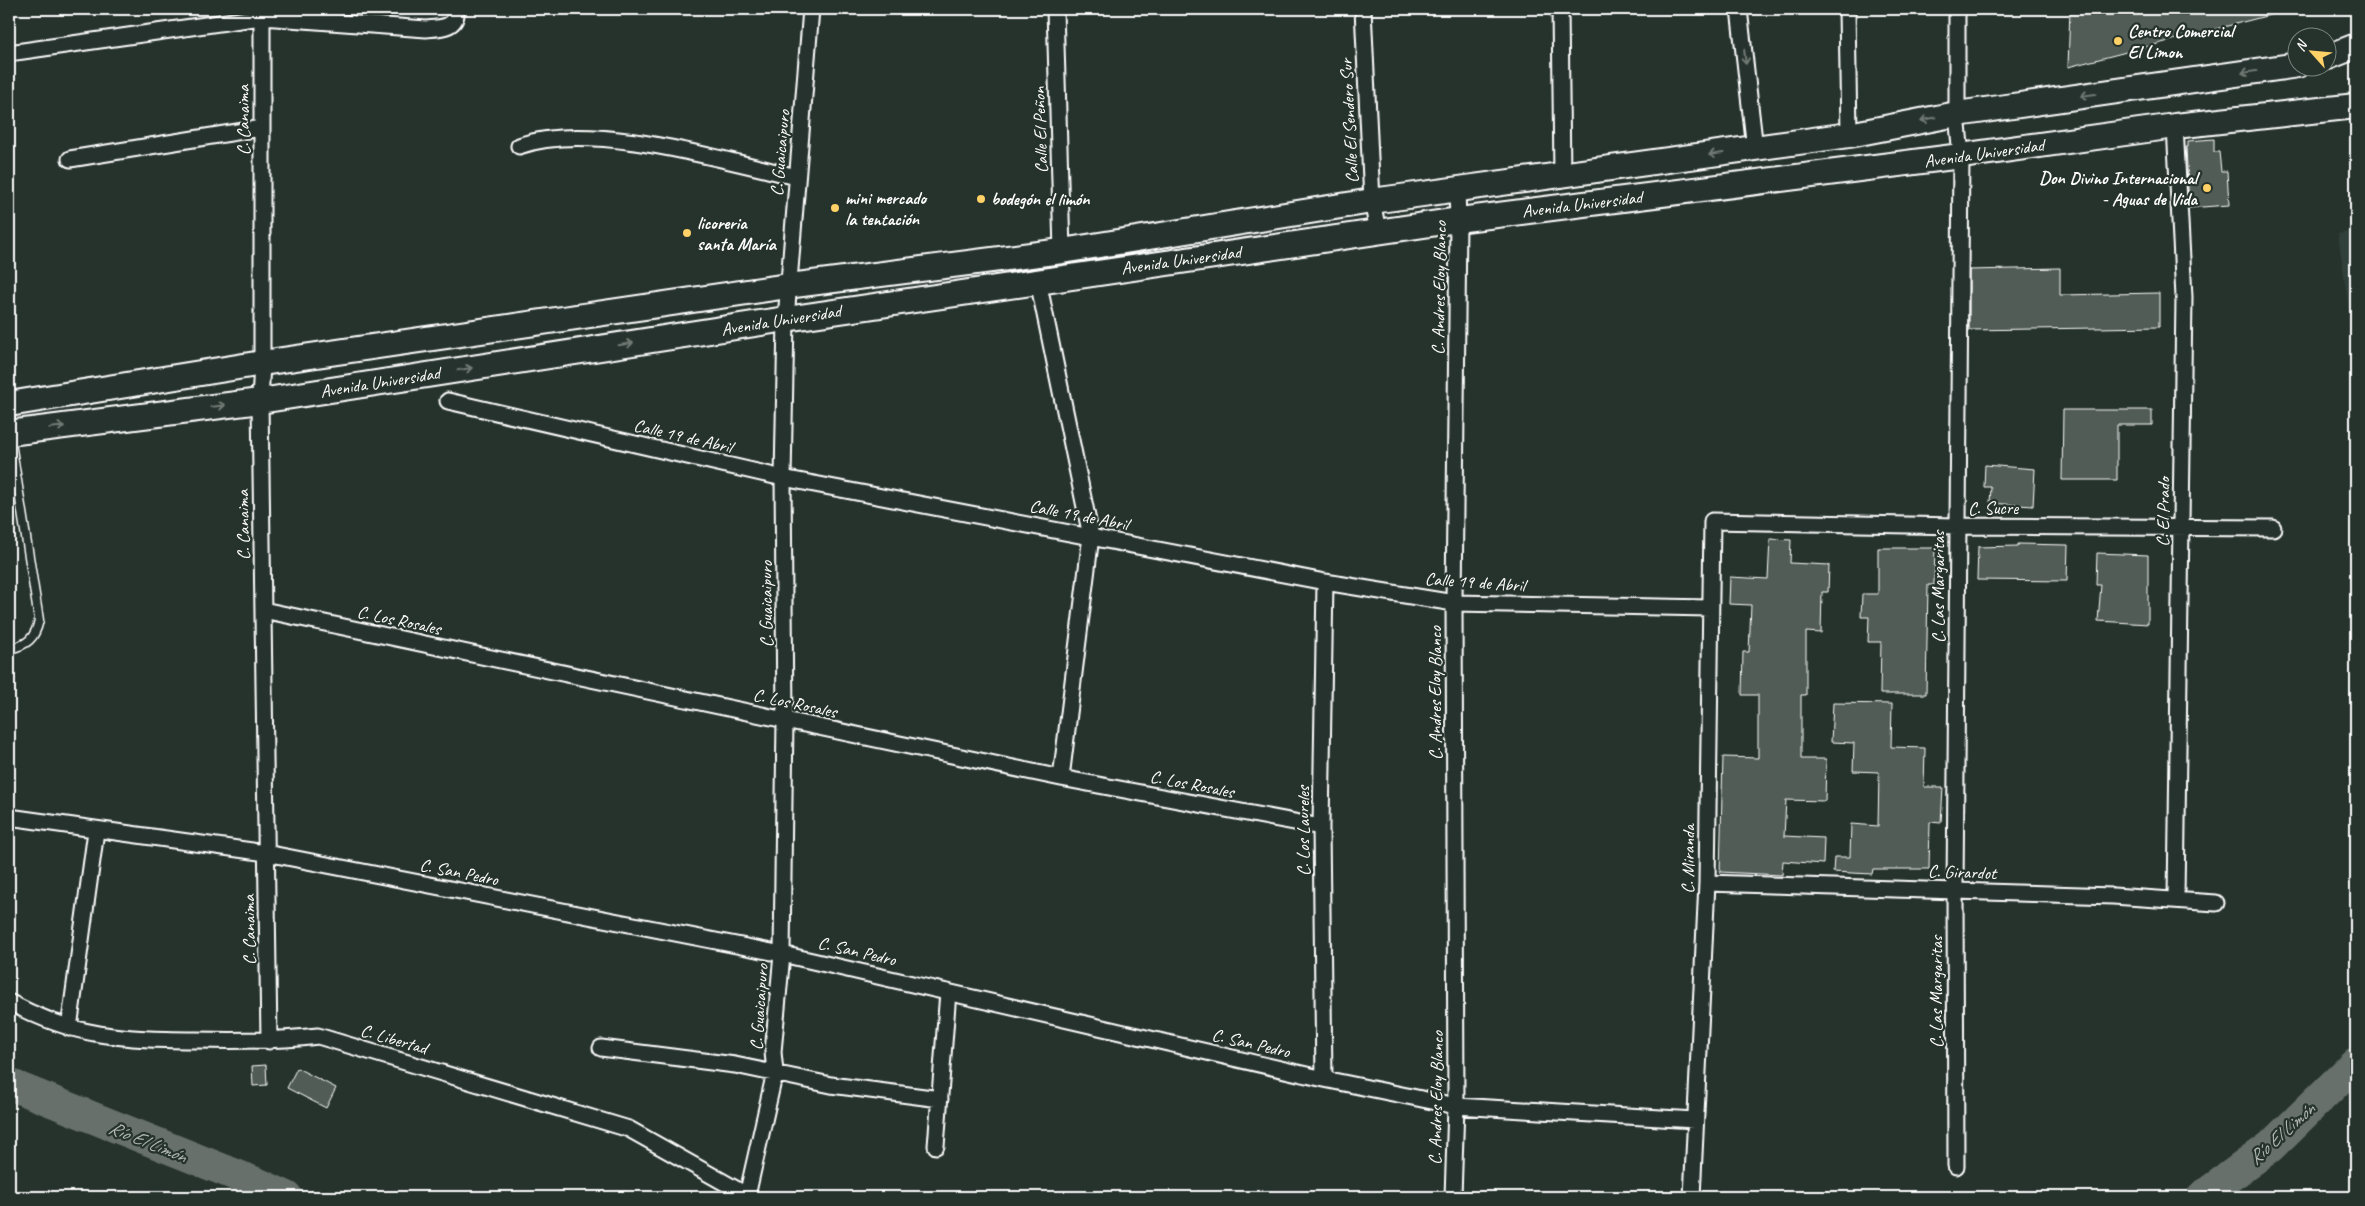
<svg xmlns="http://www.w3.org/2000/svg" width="2365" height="1206" font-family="Caveat,sans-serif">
<rect width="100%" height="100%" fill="#26332d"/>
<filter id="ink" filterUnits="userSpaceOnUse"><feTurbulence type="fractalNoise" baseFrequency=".02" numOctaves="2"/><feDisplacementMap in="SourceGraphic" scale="10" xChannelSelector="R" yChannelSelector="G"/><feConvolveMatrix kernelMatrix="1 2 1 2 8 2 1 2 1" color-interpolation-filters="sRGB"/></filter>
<g filter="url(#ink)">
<path fill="#333f3a" d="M2356,231V351H2355L2338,234Z"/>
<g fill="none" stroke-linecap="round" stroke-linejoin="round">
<path stroke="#67706c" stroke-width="32" d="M9,1084L261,1185L287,1197
M2202,1197L2270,1147L2356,1063"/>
</g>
<path fill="#515c57" stroke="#fff" d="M2070,9H2273L2274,14L2068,67Z
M2214,139V152H2219L2221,171H2227L2229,205L2189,208L2186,147H2188V141Z
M2060,268V295L2159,293V327L1969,330V270Z
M2063,410H2152V425H2117V480H2062Z
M1985,465L2035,469L2033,506L1990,503L1991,487H1984Z
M1770,539L1791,540L1790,563L1829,565L1828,592H1822L1821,633L1806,632V695H1801V759H1826L1825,801L1786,800L1784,836L1824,838L1823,864L1783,861L1782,875L1720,872L1723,757L1758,758V695H1742L1743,652H1749L1751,605L1729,604L1730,577L1768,579Z
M2018,544L2068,545L2067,581L1977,580L1978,547L2018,546Z
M1878,548H1935L1934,585H1928L1926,694H1880L1881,642H1868L1869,617H1861L1862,594H1878Z
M2097,553L2148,555V624L2098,621L2101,585H2096Z
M1833,703L1892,704L1891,747L1925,748L1924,787H1943L1941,823L1930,822L1929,869H1873L1872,874L1833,872L1834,857H1850L1851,824L1878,826L1879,772L1853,771L1854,743L1831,742Z
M266,1065L267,1085L253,1086L252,1066Z
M297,1068L336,1088L326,1108L287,1088Z"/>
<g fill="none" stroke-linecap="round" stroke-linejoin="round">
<defs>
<path id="service" d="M9,649C27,645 35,639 39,620L10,436"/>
<path id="minor" d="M262,9V363L260,401L269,1041
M1055,9L1062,251
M1363,9L1372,201L1378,231
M1560,9L1562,175
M1739,9L1755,149
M1847,9L1849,135
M9,53L262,17L426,29C441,28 458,28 456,9
M2175,126L2184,297L2176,899
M519,146C590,120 722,160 797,177
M70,159L262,128
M1038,281L1091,536L1061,778
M448,401L783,478L1325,582L1454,603L1710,608
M263,610L1061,778L1321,827
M9,817L266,853L782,954L1324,1079L1456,1106L1695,1120
M1707,883L2113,896L2216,903
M9,1002C76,1038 122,1039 196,1040C237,1041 277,1041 318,1036L629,1129L750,1197
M69,1028L96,831
M601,1048L735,1065L831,1085L940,1099
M1324,1079L1321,827L1325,582
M936,1146L948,992
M1956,1166L1955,891L1961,156L1957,114V9
M747,1196L775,1072L773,1052L782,954L785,720L783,478L786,319L811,9
M1453,1197L1456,1106L1454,603L1458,220L1457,190
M1692,1197L1707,883L1712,521L1957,526L2273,528"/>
<path id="primary" d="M2328,57L2356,46
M9,404L262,363L788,286L1062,251L1372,201L1849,135L1957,114L2298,65
M9,433L260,401L786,319L1458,220L1961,156L2175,126L2356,106"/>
</defs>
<use href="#service" stroke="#fff" stroke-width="11"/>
<use href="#minor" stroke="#fff" stroke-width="19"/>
<use href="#primary" stroke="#fff" stroke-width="28"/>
<use href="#service" stroke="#26332d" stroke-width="8"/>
<use href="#minor" stroke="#26332d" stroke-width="15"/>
<use href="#primary" stroke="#26332d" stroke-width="24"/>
</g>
<defs><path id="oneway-shaft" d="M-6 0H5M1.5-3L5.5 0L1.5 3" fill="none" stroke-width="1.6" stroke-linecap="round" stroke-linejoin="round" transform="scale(1.25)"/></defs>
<g stroke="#727a76">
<use href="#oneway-shaft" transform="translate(1745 57) rotate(83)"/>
<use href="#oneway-shaft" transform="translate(2249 72) rotate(172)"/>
<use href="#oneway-shaft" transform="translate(2088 95) rotate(172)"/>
<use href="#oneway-shaft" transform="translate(1928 119) rotate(169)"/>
<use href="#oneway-shaft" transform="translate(1716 154) rotate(172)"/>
<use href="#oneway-shaft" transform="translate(626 344) rotate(-9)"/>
<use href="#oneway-shaft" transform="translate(465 369) rotate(-9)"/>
<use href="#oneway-shaft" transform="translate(218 406) rotate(-7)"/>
<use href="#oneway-shaft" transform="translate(57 427) rotate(-7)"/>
</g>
</g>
<g fill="#ffd166" stroke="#26332d" stroke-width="2">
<circle cx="2118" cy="41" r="5"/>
<circle cx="2207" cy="188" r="5"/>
<circle cx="981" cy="199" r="5"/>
<circle cx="835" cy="208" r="5"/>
<circle cx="687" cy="233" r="5"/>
</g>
<g text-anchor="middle" stroke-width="4.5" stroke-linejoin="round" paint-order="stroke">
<g font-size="18" font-weight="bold" fill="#fff" stroke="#26332d" text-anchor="start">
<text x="2128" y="37">Centro Comercial<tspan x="2128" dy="21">El Limon</tspan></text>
<text x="2197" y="184" text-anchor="end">Don Divino Internacional<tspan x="2197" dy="21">- Aguas de Vida</tspan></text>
<text x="845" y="204">mini mercado<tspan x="845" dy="21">la tentación</tspan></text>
<text x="991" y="205">bodegón el limón</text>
<text x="697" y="229">licoreria<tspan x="697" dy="21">santa María</tspan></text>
</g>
<g font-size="18" fill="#fff" stroke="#26332d">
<text transform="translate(243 120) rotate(-90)" y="6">C. Canaima</text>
<text transform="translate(1349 121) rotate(-93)" y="6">Calle El Sendero Sur</text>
<text transform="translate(1040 130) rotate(-92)" y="6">Calle El Peñon</text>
<text transform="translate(780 153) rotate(-85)" y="6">C. Guaicaipuro</text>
<text transform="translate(1984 153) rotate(-8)" y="6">Avenida Universidad</text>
<text transform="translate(1582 204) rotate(-7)" y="6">Avenida Universidad</text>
<text transform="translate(1181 260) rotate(-8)" y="6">Avenida Universidad</text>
<text transform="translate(1439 288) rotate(-89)" y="6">C. Andres Eloy Blanco</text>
<text transform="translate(781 320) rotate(-9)" y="6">Avenida Universidad</text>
<text transform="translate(380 382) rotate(-9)" y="6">Avenida Universidad</text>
<text transform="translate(683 436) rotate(13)" y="6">Calle 19 de Abril</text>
<text x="1993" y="514">C. Sucre</text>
<text transform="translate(2163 512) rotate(-89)" y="6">C. El Prado</text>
<text transform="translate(1079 515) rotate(11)" y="6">Calle 19 de Abril</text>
<text transform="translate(243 525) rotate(-91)" y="6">C. Canaima</text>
<text transform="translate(1475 582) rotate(4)" y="6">Calle 19 de Abril</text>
<text transform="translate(1938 587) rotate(-90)" y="6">C. Las Margaritas</text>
<text transform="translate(766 604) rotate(-90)" y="6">C. Guaicaipuro</text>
<text transform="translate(399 620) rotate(12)" y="6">C. Los Rosales</text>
<text transform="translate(1435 693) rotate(-90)" y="6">C. Andres Eloy Blanco</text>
<text transform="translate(795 703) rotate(12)" y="6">C. Los Rosales</text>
<text transform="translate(1192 784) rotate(11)" y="6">C. Los Rosales</text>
<text transform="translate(1303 831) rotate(-90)" y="6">C. Los Laureles</text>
<text transform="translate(1688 859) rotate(-89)" y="6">C. Miranda</text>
<text transform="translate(459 872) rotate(11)" y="6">C. San Pedro</text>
<text transform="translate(1962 872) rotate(2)" y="6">C. Girardot</text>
<text transform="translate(249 930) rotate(-91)" y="6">C. Canaima</text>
<text transform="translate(857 951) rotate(13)" y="6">C. San Pedro</text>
<text transform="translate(1936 992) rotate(-90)" y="6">C. Las Margaritas</text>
<text transform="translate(759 1007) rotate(-86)" y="6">C. Guaicaipuro</text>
<text transform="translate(394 1039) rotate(16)" y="6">C. Libertad</text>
<text transform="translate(1251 1043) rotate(13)" y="6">C. San Pedro</text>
<text transform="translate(1436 1098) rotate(-89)" y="6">C. Andres Eloy Blanco</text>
</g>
<g font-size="19" font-style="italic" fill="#b3b8b6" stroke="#26332d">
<text transform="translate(2281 1133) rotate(-42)" y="7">Río El Limón</text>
<text transform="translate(148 1141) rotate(22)" y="7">Río El Limón</text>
</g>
</g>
<rect width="2365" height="1206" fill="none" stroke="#26332d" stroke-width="30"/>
<rect x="15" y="15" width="2335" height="1176" fill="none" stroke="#fff" stroke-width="2" filter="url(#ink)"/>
<g transform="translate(2312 52) rotate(297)"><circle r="24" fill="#26332d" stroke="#7d8581"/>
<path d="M0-4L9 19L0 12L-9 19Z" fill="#ffd166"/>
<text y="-8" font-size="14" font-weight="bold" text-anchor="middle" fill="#ffffff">N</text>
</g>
</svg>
